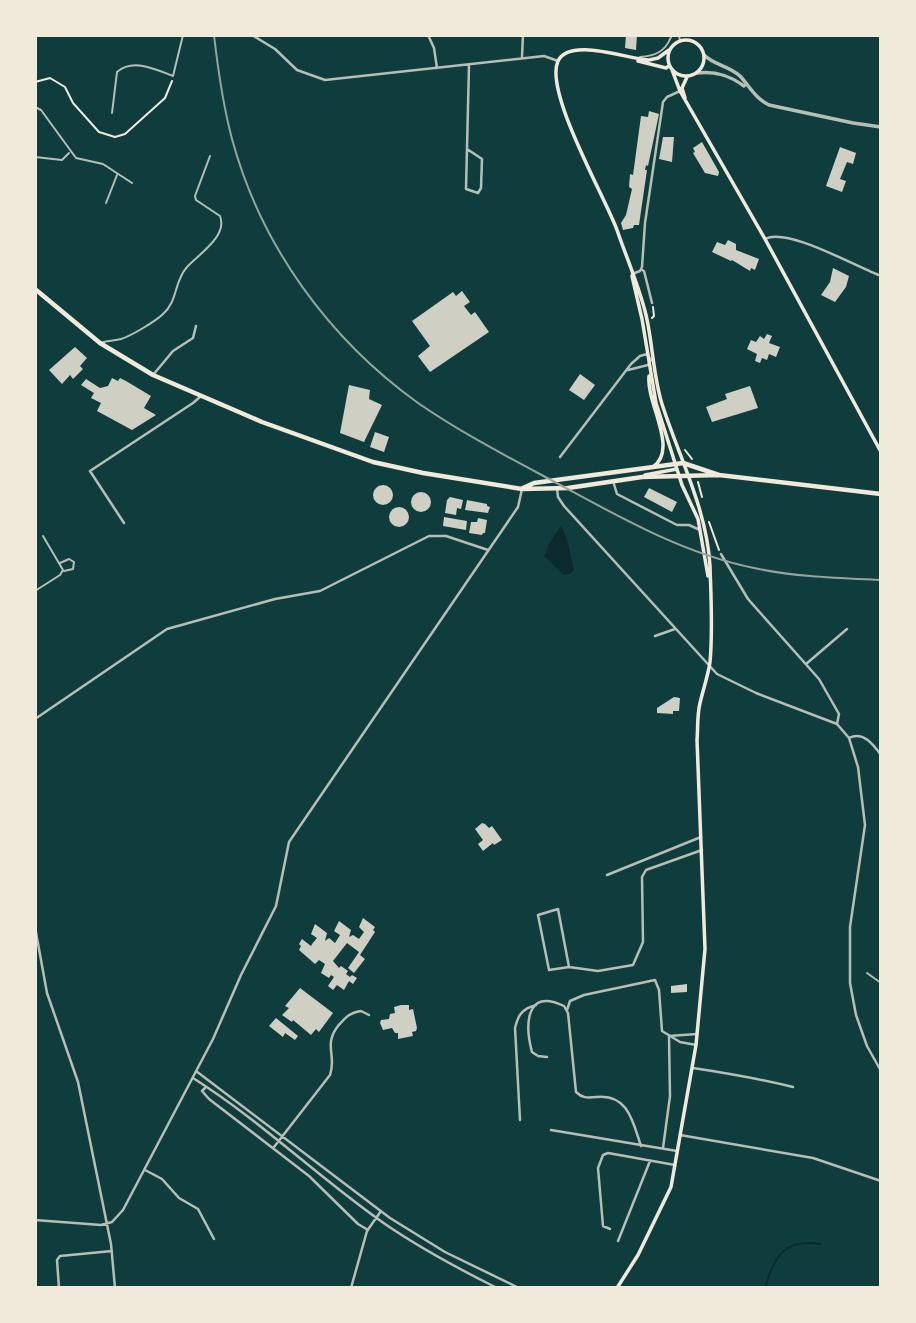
<svg xmlns="http://www.w3.org/2000/svg" width="916" height="1323" font-family="Signika,sans-serif">
<rect width="100%" height="100%" fill="#0f3d3e"/>
<path fill="#0a2a2b" d="M561,526L567,539L574,570L570,574L564,575L544,556L550,542Z"/>
<g fill="none" stroke-linecap="round" stroke-linejoin="round">
<path stroke="#0a2a2b" stroke-width="2" d="M765,1288C774,1257 784,1238 820,1244"/>
</g>
<path fill="#cfcfc3" d="M626,35H637L636,50L625,48Z
M649,111L659,114L648,166L646,165L645,170H647L639,225H634L633,228L623,230L621,223L626,215L632,189L629,187L630,174L633,175L641,116L648,117Z
M663,137H674L672,162L659,159Z
M702,142L719,172L718,176L705,173L693,153L695,152L693,148Z
M840,147L856,153L853,164L847,162L840,179L846,181L842,192L826,186Z
M728,240L736,244V250L759,259L755,270L751,268L750,271L732,260L731,261L712,252L717,242L725,245Z
M833,268L849,276L846,287L835,302L821,295L830,282Z
M462,291L470,302L464,306L471,315L475,312L489,332L430,372L418,356L430,346L412,321L453,292L456,296Z
M767,334L772,336L769,343L780,347L776,357L769,354L767,360L762,358L760,363L755,361L757,354L747,349L751,340L756,342L760,336L764,339Z
M75,347L87,358L80,366L83,369L73,379L70,375L62,384L49,370Z
M580,374L595,385L584,400L569,390Z
M112,378L118,381L120,378L126,381L151,396L144,408L156,415L132,430L97,411L101,403L91,398L94,393L81,385L86,379L100,388L108,386Z
M349,385L370,390L369,399L382,405L364,442L340,433Z
M750,386L758,408L712,422L706,407L727,399L725,394Z
M375,432L389,437L384,452L370,447Z
M373 495a10 10 0 1 1 20 0a10 10 0 1 1-20 0Z
M649,488L677,502L672,512L644,497Z
M411 502a10 10 0 1 1 20 0a10 10 0 1 1-20 0Z
M450,497L463,500L461,509L457,508L456,515L445,513L447,500Z
M467,500L487,504V506L490,507L488,513L465,510Z
M389 517a10 10 0 1 1 20 0a10 10 0 1 1-20 0Z
M444,517L467,521L466,530L443,526Z
M478,518L487,520L485,533H483L482,535L469,533L471,522H477Z
M674,697L680,698L679,711H673V714L657,713V708Z
M482,823L485,824L489,828L492,826L502,840L494,845L493,843L483,851L478,844L483,840L475,829Z
M363,918L375,927L373,930L375,932L360,955L365,959L354,973L348,968L359,952L347,943L333,961L339,968L341,966L348,971L346,974L350,977L352,975L357,978L353,984L349,981L344,990L337,985L333,990L328,986L334,977L331,975L329,978L321,973L325,964L319,960L315,964L299,950L301,946L299,944L302,939L311,946L312,944L317,938L311,934L315,924L327,933L325,941L329,938L335,943L340,935L334,931L339,921L351,930L349,937L353,935L359,939L364,932L359,927Z
M687,984V992L671,993V986Z
M300,988L333,1013L319,1032L316,1029L311,1035L293,1020L292,1022L282,1015L289,1008L285,1006Z
M401,1005H409V1010L413,1009L417,1028L416,1031L412,1032L413,1036L398,1039V1033H395L392,1028L383,1030L380,1023L381,1020L389,1019L390,1014L395,1013L394,1007Z
M276,1018L298,1036L295,1040L285,1033L283,1037L269,1026Z"/>
<g fill="none" stroke-linecap="round" stroke-linejoin="round">
<path stroke="#f1e9da" stroke-width="2" d="M35,82L50,78L65,87L73,103L99,132L115,137L125,134L165,98L172,81
M652,318L654,316L653,307
M685,450L692,459
M698,482L702,497
M709,522L719,550"/>
<path stroke="#b8beb3" stroke-width="2" d="M679,35L680,41
M640,57C655,56 665,52 671,37
M35,107L41,110L76,158L103,164L132,183
M112,113L117,72C133,58 155,69 173,76L183,35
M35,157L62,160L69,153
M106,203L117,175
M101,343C108,340 114,341 121,339C131,336 156,321 163,314C178,301 174,281 187,267C199,254 228,236 220,216L196,200L195,196L210,156
M60,563L69,559L74,562L73,569L64,571
M35,591L60,575L63,570L43,536"/>
<path stroke="#b8beb3" stroke-width="2" d="M867,973L881,983"/>
<path stroke="#b8beb3" stroke-width="2.5" d="M252,35L275,49L297,70L325,80L544,56L558,61
M428,35L434,48L437,68
M522,57L523,35
M467,149L482,159L481,188L478,193L466,189L469,65
M765,239C788,227 856,267 881,276
M642,270L644,271L652,303
M632,274L640,271L642,267L645,223L663,102L667,97L680,91
M153,375L173,351L193,338L196,326
M560,457L631,364L640,356L647,354L651,360L648,365L628,370
M613,481L617,494L677,525H689L700,530
M557,488L558,497L564,506L717,674L756,693L837,724L849,738L858,767L865,825L850,927V983L856,1015L867,1046L881,1071
M124,523L90,471L193,403L200,397
M721,554L748,599L819,679L839,714L837,724
M655,636L675,629
M806,664L847,629
M35,719L167,629L275,599L320,591L429,536H446L488,550
M849,738C863,731 873,744 881,755
M607,875L701,837
M35,927L47,993L78,1082L111,1244L115,1288
M569,967L558,909L538,915L549,970L569,967L598,971L633,965L643,942L642,877L646,870L702,850
M567,1010L570,1001L584,995L655,980L659,990L662,1031L680,1042L696,1045
M669,1036L697,1034
M547,1057L538,1056L532,1052C525,1026 525,987 564,1006L568,1013L576,1092C582,1098 587,1098 596,1097C628,1093 633,1122 641,1146
M693,1068C726,1073 761,1079 793,1087
M196,1071L390,1218L445,1252L519,1288
M193,1078C261,1121 319,1178 385,1224C420,1248 459,1269 497,1288
M205,1088L202,1091L209,1099L309,1176L358,1224L368,1230
M520,1120L515,1028C518,1015 522,1009 536,1005
M551,1130L677,1151
M680,1135L813,1158L881,1181
M274,1147L330,1075C337,1056 323,1045 338,1026C346,1017 349,1013 361,1011L369,1015
M663,1148L670,1096L669,1036
M145,1170L162,1179L179,1198L198,1209L214,1239
M35,1220L101,1225L112,1222L123,1210L213,1039L241,975L276,906L289,842L518,507L522,489
M610,1229L603,1226L598,1168L603,1155L608,1153L675,1165
M618,1241L650,1161
M59,1288L57,1260L60,1256L112,1251
M351,1288L367,1231L381,1211"/>
<path stroke="#b8beb3" stroke-width="3.5" d="M704,55C714,65 729,66 740,76C750,87 755,98 769,105L853,123L881,127
M697,73C715,71 729,75 744,86"/>
<path stroke="#f1e9da" stroke-width="3.5" d="M668 58a18 18 0 1 1 36 0a18 18 0 1 1-36 0Z
M638,61L666,68L669,66
M672,70L680,91L765,239L881,452
M685,98L682,88L687,77
M632,276L642,319L656,403L682,485L698,519L708,576
M649,376C646,403 679,449 653,467
M645,475L677,469
M617,1288L638,1255L671,1187L696,1045L705,949L697,740C698,728 697,715 700,703C703,690 708,676 710,662C713,631 711,598 710,566C707,510 679,457 662,404C653,375 653,345 646,315C639,286 627,259 617,230C605,197 544,92 558,61C570,37 627,59 649,60L658,58L669,50"/>
<path stroke="#f1e9da" stroke-width="4.5" d="M35,289L100,343L153,375L262,422L373,462L423,473L522,489L568,488L642,477L719,475
M523,488L534,483L683,463L719,475L881,494"/>
<path stroke="#97a49c" stroke-width="2" d="M214,35C218,70 223,105 232,139C261,246 329,339 418,403C460,432 506,456 551,480C616,515 681,553 754,568C796,577 839,578 881,580"/>
</g>
<rect width="916" height="1323" fill="none" stroke="#f1e9da" stroke-width="74"/>
</svg>
